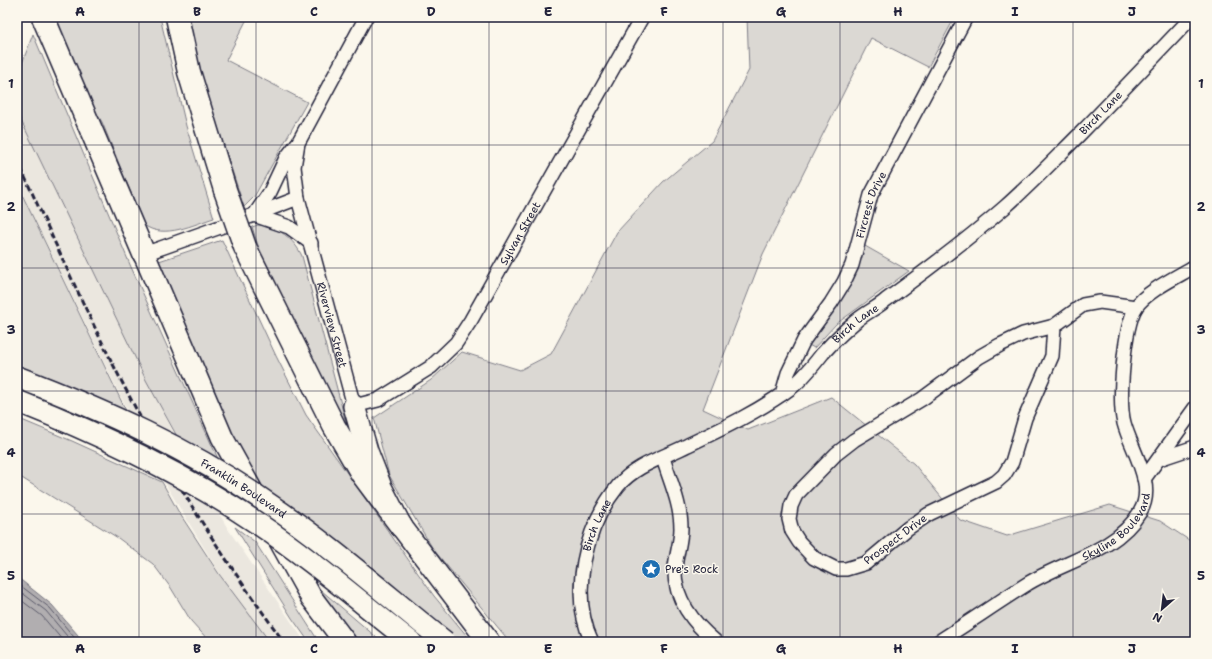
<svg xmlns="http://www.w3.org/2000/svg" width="1212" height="659" font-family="'Shantell Sans',sans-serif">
<rect width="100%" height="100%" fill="#fbf7ec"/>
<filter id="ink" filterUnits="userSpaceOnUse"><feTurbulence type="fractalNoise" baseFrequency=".025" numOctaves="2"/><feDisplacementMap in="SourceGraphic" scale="8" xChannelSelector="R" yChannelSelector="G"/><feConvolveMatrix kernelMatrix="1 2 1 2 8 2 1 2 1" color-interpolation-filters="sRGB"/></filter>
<g filter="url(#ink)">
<path fill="#ebe7df" d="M17,111L97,278L177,440L228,529L305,642H269L223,579L169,490L120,395L17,183Z"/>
<path fill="#dbd8d3" stroke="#7e7d87" d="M52,17H160L186,126L214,218C194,224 164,240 144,225L102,122L88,100Z
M188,17H248L226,60L307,102L254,197L244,207L203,82Z
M747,17H955L928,67L871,38L763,254L703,409L748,430L831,397L914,464L960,520L1007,536L1110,505L1160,521L1195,544V642H510L433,549L389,475L374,418L431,380L462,352L520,370L551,354L617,232L663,182L712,141L749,70Z
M33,34L131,267L219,461L179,440L146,380L17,112V77Z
M17,184L128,415L17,369Z
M258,225C278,226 294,239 302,256L346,423H344L265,267L252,227Z
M222,240L276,356L306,415L434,596L472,642H455L253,484L159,263V261Z
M865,246L909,271L836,324L814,348L809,345L849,285Z
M17,418L72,441L162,482L178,511L219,574L270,642H210L191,621L171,588L153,564L118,538L17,475Z
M235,527L255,542L319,642H309L292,618Z
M315,585L382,642H357L336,616Z"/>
<path fill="#b1aeb0" stroke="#787681" d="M17,577L52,605L84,642H17Z"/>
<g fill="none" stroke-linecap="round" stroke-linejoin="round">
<path stroke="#5b5a6a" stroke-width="1" d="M17,583L50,608L78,642
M17,589L46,611L72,642
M17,597L42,616L64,642"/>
<defs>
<g id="minor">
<path id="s1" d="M366,17L298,143L294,167L298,198L354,406L378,400L431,367L456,343L471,320L642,17"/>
<path d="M255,214L270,192L286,158L297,144"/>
<path d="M254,215L289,227L311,243"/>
<path d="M144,254L254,215L298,198"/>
<path d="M1054,326L1023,334L1000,345L979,357L922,399L854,440L836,454L796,495L791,506L789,519L792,531L799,542L814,558L836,569H846L866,563L908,528L929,514L996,482L1004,475L1012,462L1025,418L1052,356L1054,326L1083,305L1100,302L1136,307"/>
<path id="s2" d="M782,394L788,373L804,340L831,303L844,282L852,265L871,195L966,17"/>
<path d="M663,458C670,481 681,504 681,528C681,542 676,555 675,568C673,598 694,624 716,642"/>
<path d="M1159,459L1195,447"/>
<path d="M1144,479L1195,408"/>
<path id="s3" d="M592,642C569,594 585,527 618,486C635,465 665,457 688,445C724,428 761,410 792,387C805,377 813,365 823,353C833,342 844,331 856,321C865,313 877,308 886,300C927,270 967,240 1005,207C1031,184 1054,160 1078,136C1116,97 1154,57 1192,17"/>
<path id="s4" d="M938,642C968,623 997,603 1027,584C1064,561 1116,552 1140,512C1157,485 1131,450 1124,423C1118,401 1124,327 1136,307C1146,291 1179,276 1195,266"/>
</g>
<path id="primary" d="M144,254L222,437L311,597L345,642
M354,406L367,451L381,487L401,526L489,642"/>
<path id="motorway" d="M43,17L144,254
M177,17L189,72L225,190
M245,247L334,426L362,474L401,526"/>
</defs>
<use href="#minor" stroke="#22223b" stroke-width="16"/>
<use href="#primary" stroke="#22223b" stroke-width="24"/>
<use href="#motorway" stroke="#22223b" stroke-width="25"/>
<use href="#minor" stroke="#fbf7ec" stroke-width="13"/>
<use href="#primary" stroke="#fbf7ec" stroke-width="21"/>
<use href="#motorway" stroke="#fbf7ec" stroke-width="22"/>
<path stroke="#22223b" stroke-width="3" stroke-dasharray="6 3" stroke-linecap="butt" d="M17,160C65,264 111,369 169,468C204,528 243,586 284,642"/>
<defs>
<g id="primary-bridge">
<path id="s5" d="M17,377C103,410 190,449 266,502C329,544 386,595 445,642"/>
<path d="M17,401C100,434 183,473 257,523C311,559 360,602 411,642"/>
</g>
<path id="motorway-bridge" d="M225,190L245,247"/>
</defs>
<use href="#primary-bridge" stroke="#22223b" stroke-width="24" stroke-linecap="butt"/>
<use href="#motorway-bridge" stroke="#22223b" stroke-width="25" stroke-linecap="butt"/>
<use href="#primary-bridge" stroke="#fbf7ec" stroke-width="21"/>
<use href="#motorway-bridge" stroke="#fbf7ec" stroke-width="22"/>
</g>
</g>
<path fill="none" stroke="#22223b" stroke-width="1" stroke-opacity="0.55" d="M139,17V642M256,17V642M372,17V642M489,17V642M606,17V642M723,17V642M840,17V642M956,17V642M1073,17V642M17,145H1195M17,268H1195M17,391H1195M17,514H1195"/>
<defs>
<symbol id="sight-disc" viewBox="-11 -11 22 22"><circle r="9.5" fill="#1f6fb2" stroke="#fbf7ec"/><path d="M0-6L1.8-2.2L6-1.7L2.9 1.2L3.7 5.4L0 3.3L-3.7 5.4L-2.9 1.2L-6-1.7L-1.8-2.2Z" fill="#fff"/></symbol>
</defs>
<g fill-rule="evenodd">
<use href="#sight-disc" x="640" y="558" width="22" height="22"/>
</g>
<g text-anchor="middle" stroke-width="3" stroke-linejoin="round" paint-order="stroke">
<g font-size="11" fill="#22223b" stroke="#fbf7ec">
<text dy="4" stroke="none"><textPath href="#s3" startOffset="781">Birch Lane</textPath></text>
<text dy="4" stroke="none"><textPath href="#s2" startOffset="211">Fircrest Drive</textPath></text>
<text dy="4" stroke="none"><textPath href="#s1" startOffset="663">Sylvan Street</textPath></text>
<text dy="4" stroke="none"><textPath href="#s1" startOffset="330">Riverview Street</textPath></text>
<text dy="4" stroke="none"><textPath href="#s3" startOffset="457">Birch Lane</textPath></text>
<text dy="4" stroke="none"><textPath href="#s5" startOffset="253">Franklin Boulevard</textPath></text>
<text dy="4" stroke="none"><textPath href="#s4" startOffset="215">Skyline Boulevard</textPath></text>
<text dy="4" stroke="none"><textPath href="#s3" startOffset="121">Birch Lane</textPath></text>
<text transform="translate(895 539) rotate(-37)" y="4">Prospect Drive</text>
</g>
<g font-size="11" fill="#22223b" stroke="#fbf7ec" text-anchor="start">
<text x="665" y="573">Pre's Rock</text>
</g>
</g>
<rect width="1212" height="659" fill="none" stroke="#fbf7ec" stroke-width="44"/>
<g transform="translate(1162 609) rotate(208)" stroke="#fbf7ec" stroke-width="3" paint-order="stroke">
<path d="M0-3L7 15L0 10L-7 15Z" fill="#22223b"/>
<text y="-6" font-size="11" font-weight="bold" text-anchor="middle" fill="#22223b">N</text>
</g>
<rect x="22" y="22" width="1168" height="615" fill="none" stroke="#22223b" stroke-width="1.5"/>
<g font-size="13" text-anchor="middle" font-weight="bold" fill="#22223b">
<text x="80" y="16">A</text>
<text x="197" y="16">B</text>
<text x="314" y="16">C</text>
<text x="431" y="16">D</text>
<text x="548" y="16">E</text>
<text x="664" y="16">F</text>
<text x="781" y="16">G</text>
<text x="898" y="16">H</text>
<text x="1015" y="16">I</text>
<text x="1132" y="16">J</text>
<text x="11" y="88">1</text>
<text x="1201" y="88">1</text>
<text x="11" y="211">2</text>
<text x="1201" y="211">2</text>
<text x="11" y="334">3</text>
<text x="1201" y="334">3</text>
<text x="11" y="457">4</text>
<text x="1201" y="457">4</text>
<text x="11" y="580">5</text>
<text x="1201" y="580">5</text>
<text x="80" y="653">A</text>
<text x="197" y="653">B</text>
<text x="314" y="653">C</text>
<text x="431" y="653">D</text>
<text x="548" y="653">E</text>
<text x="664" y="653">F</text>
<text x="781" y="653">G</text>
<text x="898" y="653">H</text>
<text x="1015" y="653">I</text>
<text x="1132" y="653">J</text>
</g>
</svg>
